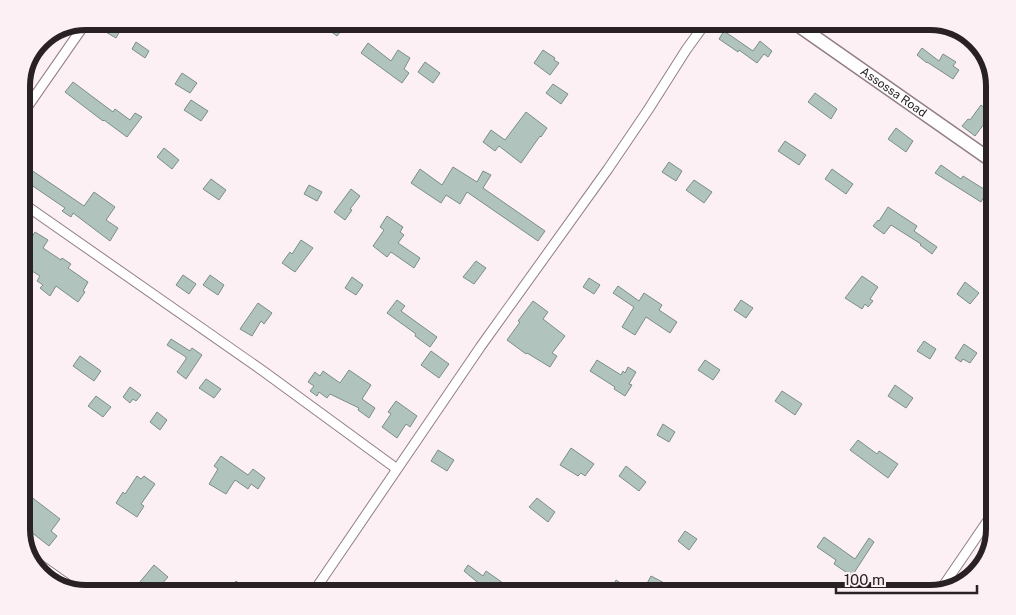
<svg xmlns="http://www.w3.org/2000/svg" width="1016" height="615" font-family="'Public Sans',sans-serif">
<rect width="100%" height="100%" fill="#fdf0f4"/>
<path fill="#b0c4bd" stroke="#7a8e88" d="M110,21H119L115,28L120,31L116,38L104,31Z
M316,21H338L345,26L337,36Z
M724,31L753,51L760,41L772,51L768,57L764,54L757,63L739,50L738,52L719,39Z
M136,42L149,51L145,58L132,49Z
M368,43L391,61L398,50L410,58L404,69L409,73L402,83L361,53Z
M922,48L939,61L943,54L956,62L953,66L959,70L953,79L927,62V63L917,55Z
M543,50L555,58L554,60L559,63L550,75L534,63Z
M425,62L440,73L433,83L418,72Z
M182,73L197,83L190,93L175,84Z
M73,82L113,112L115,109L130,120L135,113L142,117L127,137L104,120L103,121L65,92Z
M553,84L568,94L561,104L546,93Z
M815,93L837,109L831,119L808,102Z
M191,100L208,111L201,121L184,110Z
M981,105L995,116V122L990,128L984,124L975,136L962,126L968,119L970,120Z
M526,112L547,128L541,137L540,136L521,163L499,146L495,151L483,142L491,130L505,140Z
M896,128L913,141L906,152L888,139Z
M785,141L806,155L799,165L778,151Z
M164,148L179,160L172,169L157,157Z
M669,162L682,171L676,181L662,172Z
M21,163L84,206L94,192L115,207L106,220L118,228L110,241L73,213L71,217L62,211L65,208L21,178Z
M941,165L961,179L963,176L987,191L981,202L935,173Z
M453,167L477,182L483,171L491,175L483,188L545,231L538,241L467,192L460,204L446,195L441,203L411,183L420,169L442,185Z
M832,169L853,184L846,194L825,179Z
M211,179L226,190L219,200L203,189Z
M694,180L712,192L704,203L686,190Z
M309,185L322,192L317,201L304,194Z
M351,189L360,196L350,209L352,210L345,220L334,212Z
M888,207L917,226L914,231L937,247L932,254L920,245L921,244L891,225L884,234L873,226L878,220L879,221Z
M387,216L403,227L400,232L404,235L398,243L420,258L414,268L391,252L387,257L373,246L384,230L380,227Z
M35,232L48,240L43,248L61,260L62,258L71,264L68,268L88,282L83,291L85,292L78,302L56,286L50,296L40,288L43,285L37,281L40,276L27,268L21,277V255Z
M301,240L313,248L295,272L282,263L290,252L292,254Z
M476,261L486,268L474,284L463,277Z
M183,275L196,284L189,294L176,285Z
M210,275L224,285L218,295L203,285Z
M862,276L878,287L870,299L873,301L868,307L865,304L862,309L845,298Z
M352,277L363,285L356,295L345,288Z
M589,278L600,285L594,294L583,287Z
M965,282L979,293L970,304L957,294Z
M618,286L639,301L644,293L662,305L659,310L677,322L670,333L646,317L635,335L622,327L634,307L613,293Z
M397,300L405,306L401,311L437,337L430,347L415,336L416,334L387,313Z
M741,300L753,308L746,318L734,310Z
M533,301L548,312L543,319L565,336L552,353L557,356L550,367L527,353L526,354L507,340L520,322L518,321Z
M258,303L272,313L264,324L261,321L252,336L240,329Z
M171,339L190,351L192,348L202,355L186,379L177,372L186,359V357L167,345Z
M924,341L936,349L930,359L917,351Z
M964,344L977,353L970,363L963,359L961,362L955,358Z
M431,351L449,364L439,378L421,365Z
M80,356L101,371L94,381L73,366Z
M597,360L621,375L623,371L625,373L628,367L636,372L629,384L632,385L625,396L614,389L615,387L590,371Z
M705,360L720,370L713,380L698,370Z
M349,370L371,385L362,399L375,408L369,418L358,410L359,408L330,394L327,398L319,392L317,396L310,391L314,386L308,382L315,372L320,376L323,371L340,383Z
M206,379L221,389L214,398L199,388Z
M895,385L913,398L906,408L888,396Z
M130,387L141,395L136,401L133,399L130,403L123,397Z
M782,391L802,404L795,415L775,401Z
M96,396L111,407L103,417L88,406Z
M396,401L417,416L410,427L406,424L397,438L382,427L391,414L388,412Z
M157,412L167,420L160,430L150,422Z
M663,424L675,432L669,442L657,435Z
M858,440L877,454L879,451L898,464L888,478L850,450Z
M571,448L594,464L585,476L581,473L578,476L560,465Z
M438,450L454,460L447,471L431,461Z
M221,456L248,475L253,469L265,478L258,489L251,484L248,489L235,480L226,494L209,484L218,469L214,466Z
M626,466L646,482L639,491L619,476Z
M137,476L141,479L144,476L155,484L141,504L144,506L137,517L116,503L123,492L125,494Z
M21,489L60,519L51,531L57,536L49,546L21,524Z
M537,498L555,512L548,522L529,507Z
M685,531L697,539L689,550L678,541Z
M824,537L855,559L869,538L874,542L852,576L834,564L836,560L817,547Z
M154,565L168,577L161,585L163,587L157,594H152L139,583Z
M468,565L483,576L486,571L503,583L496,594L483,585L482,586L464,571Z
M651,576L672,587L668,594H643L647,587H645Z
M616,580L628,588L625,594H608Z
M236,581L252,594H226Z"/>
<g fill="none" stroke-linecap="round" stroke-linejoin="round">
<defs>
<path id="street" d="M21,116L87,21
M21,202L263,371L397,469
M29,557L77,591
M939,592L995,510
M312,594L481,346L608,169L648,110L686,50L707,21"/>
<g id="secondary">
<path id="s1" d="M792,21L995,163"/>
</g>
</defs>
<use href="#street" stroke="#917e84" stroke-width="11"/>
<use href="#secondary" stroke="#917e84" stroke-width="15"/>
<use href="#street" stroke="#fff" stroke-width="9"/>
<use href="#secondary" stroke="#fff" stroke-width="12"/>
</g>
<g text-anchor="middle" stroke-width="4" stroke-linejoin="round" paint-order="stroke">
<g font-size="12" fill="#292124" stroke="#fdf0f4">
<text dy="4" stroke="none"><textPath href="#s1" startOffset="124">Assossa Road</textPath></text>
</g>
</g>
<path d="M0 0H1016V615H0ZM86 30H930A56 56 0 0 1 986 86V529A56 56 0 0 1 930 585H86A56 56 0 0 1 30 529V86A56 56 0 0 1 86 30Z" fill="#fdf0f4" fill-rule="evenodd"/>
<path fill="none" stroke="#292124" stroke-width="6" d="M86 30H930A56 56 0 0 1 986 86V529A56 56 0 0 1 930 585H86A56 56 0 0 1 30 529V86A56 56 0 0 1 86 30Z"/>
<path d="M836 585v8h141v-8" fill="none" stroke="#292124" stroke-width="2.5"/>
<text x="844" y="585" font-size="15" fill="#292124" stroke="#fdf0f4" stroke-width="4" paint-order="stroke">100 m</text>
</svg>
